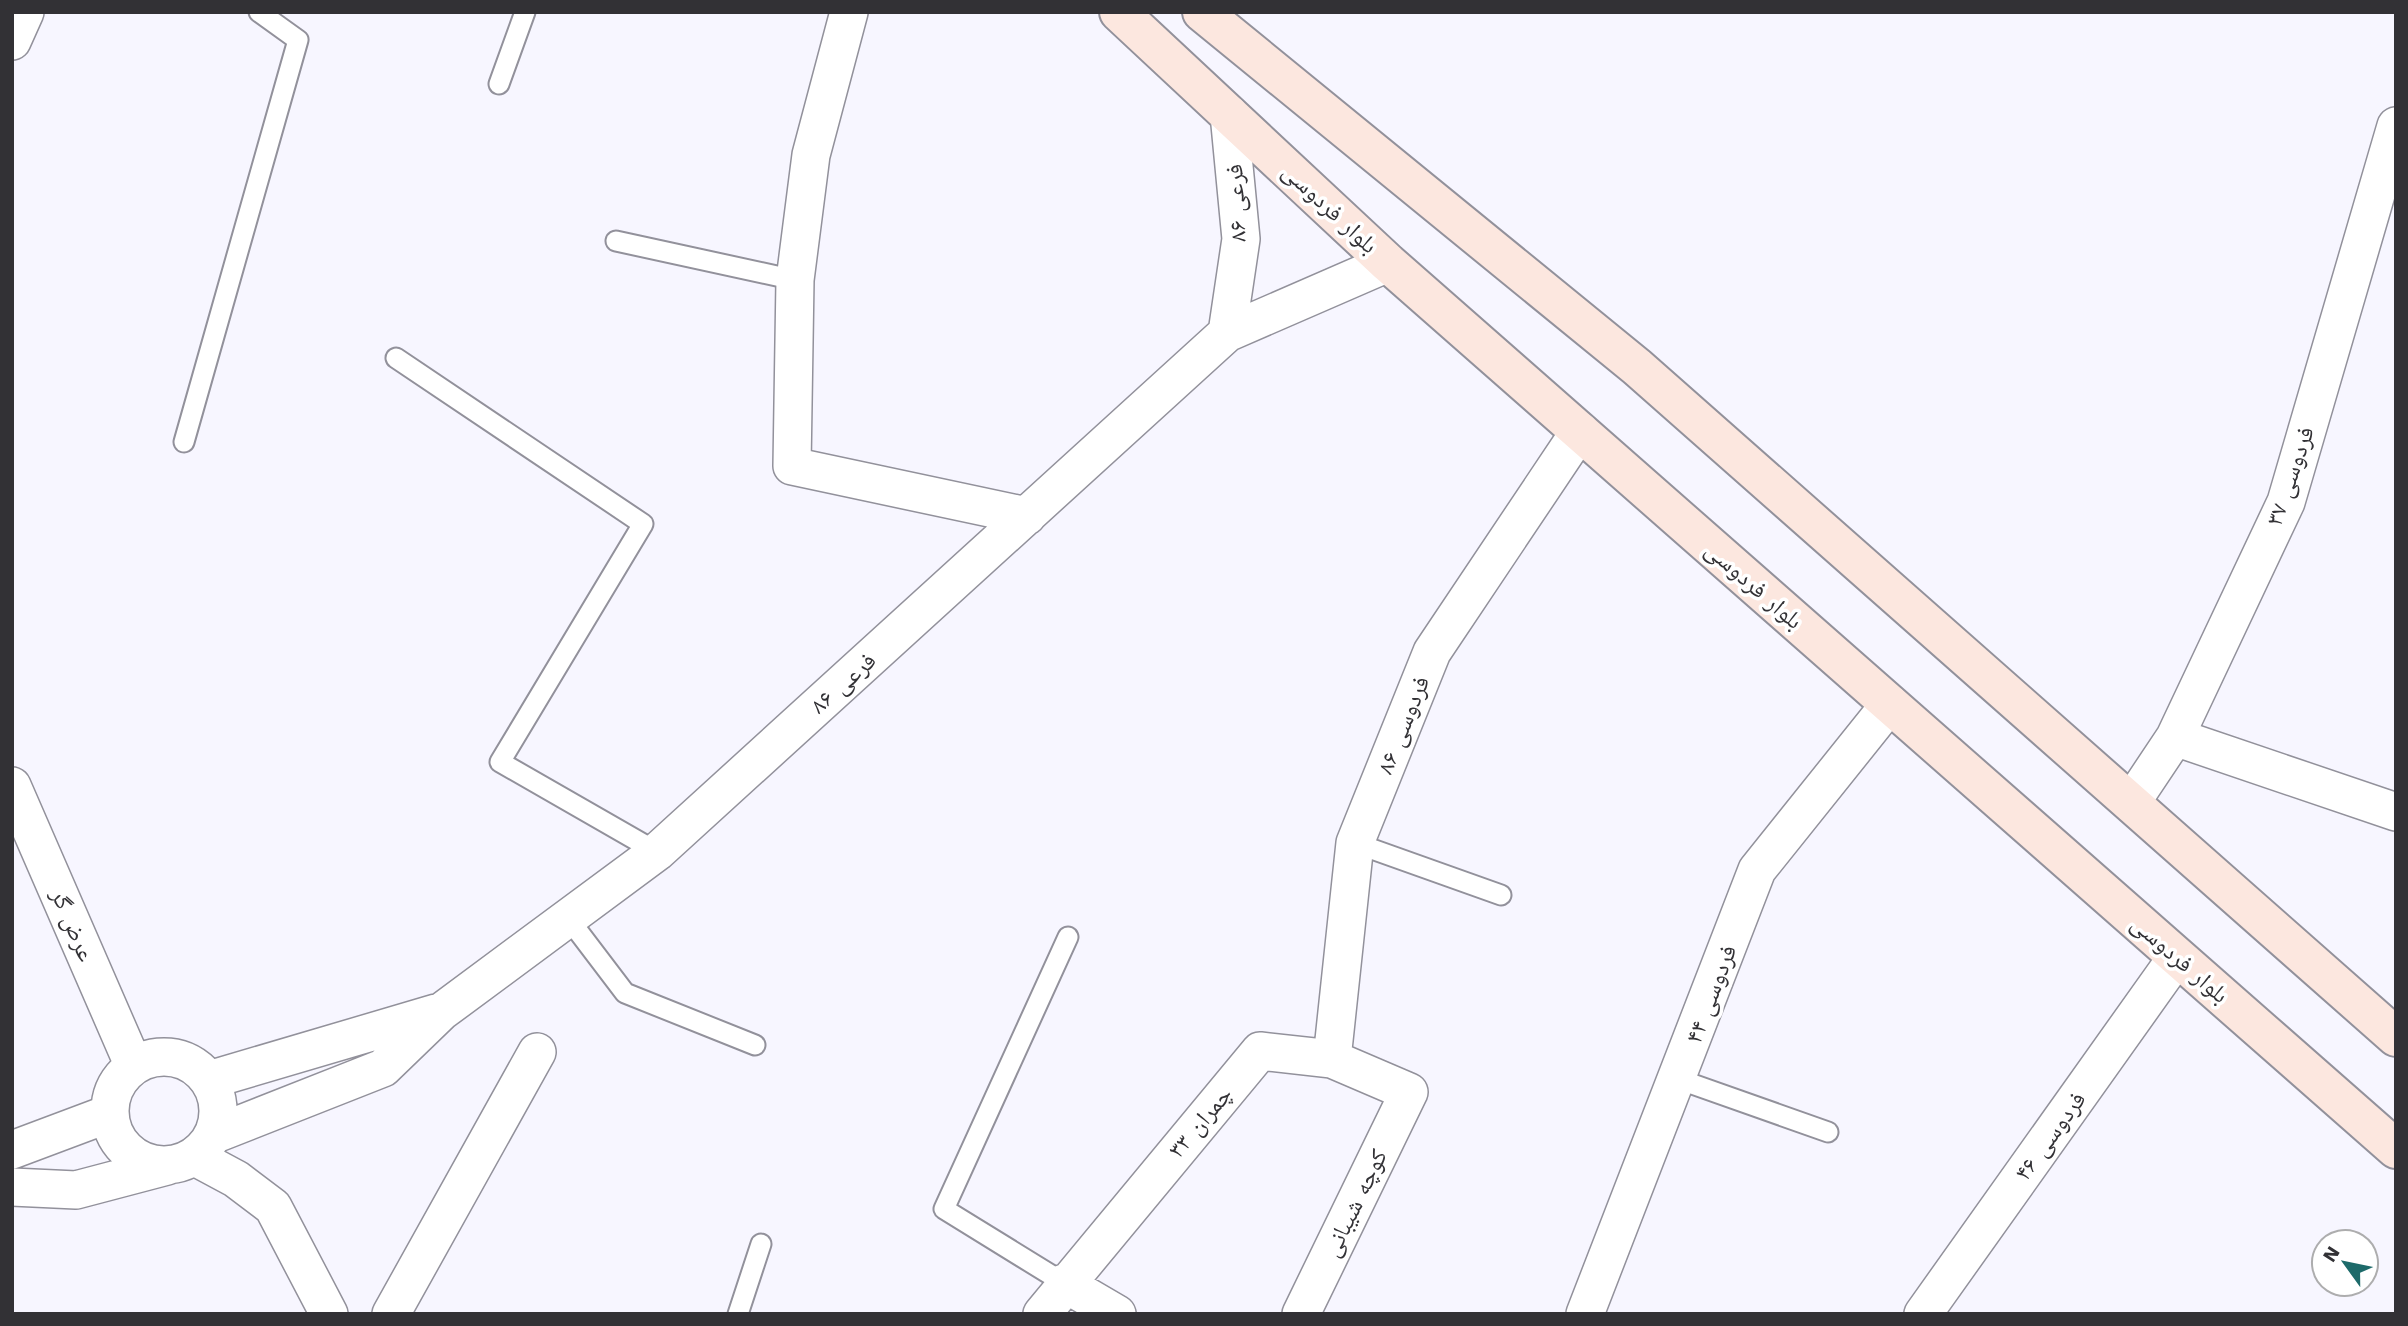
<svg xmlns="http://www.w3.org/2000/svg" width="2408" height="1326" font-family="'Work Sans','Noto Naskh Arabic',sans-serif">
<rect width="100%" height="100%" fill="#f7f6ff"/>
<g fill="none" stroke-linecap="round" stroke-linejoin="round">
<defs>
<path id="lane" d="M499,84L525,12
M616,241L795,280
M396,358L643,524L500,762L657,852
M184,442L298,40L259,12
M1355,843L1501,895
M568,918L625,993L755,1045
M1678,1079L1828,1132
M1064,1283L944,1209L1068,937
M738,1314L761,1244"/>
<path id="street" d="M849,12L811,155L795,280L792,466L1027,516
M12,41L25,12
M1227,333L1241,239L1229,114
M2175,737L2396,812
M12,786L133,1064
M2131,803L2175,737L2286,502L2396,126
M110 1111a54 54 0 1 1 108 0a54 54 0 1 1-108 0Z
M1332,1059L1355,843L1432,652L1580,431
M209,1080L436,1013
M213,1135L383,1068L441,1012L657,852L1227,333L1388,263
M12,1150L108,1114
M195,1157L236,1179L273,1207L329,1314
M12,1187L76,1190L167,1166
M1064,1283L1117,1314
M391,1314L537,1052
M1042,1314L1260,1051L1332,1059L1409,1092L1301,1314
M1585,1314L1757,870L1890,704
M1923,1314L2177,957"/>
<path id="secondary" d="M1119,12L1388,263L2396,1149
M1202,12L1637,367L2396,1037"/>
</defs>
<use href="#lane" stroke="#92919b" stroke-width="23"/>
<use href="#street" stroke="#92919b" stroke-width="40"/>
<use href="#secondary" stroke="#92919b" stroke-width="42"/>
<use href="#lane" stroke="#fff" stroke-width="19"/>
<use href="#street" stroke="#fff" stroke-width="37"/>
<use href="#secondary" stroke="#fce7df" stroke-width="38"/>
</g>
<g text-anchor="middle" stroke-width="7" stroke-linejoin="round" paint-order="stroke">
<g font-size="24" fill="#323135" stroke="#fff">
<text transform="translate(1236 203) rotate(-93)" y="8">فرعی ۸۶</text>
<text transform="translate(1330 208) rotate(43)" y="8">بلوار فردوسی</text>
<text transform="translate(2290 476) rotate(-71)" y="8">فردوسی ۳۷</text>
<text transform="translate(1754 585) rotate(41)" y="8">بلوار فردوسی</text>
<text transform="translate(843 683) rotate(-42)" y="8">فرعی ۸۶</text>
<text transform="translate(1403 725) rotate(-68)" y="8">فردوسی ۸۶</text>
<text transform="translate(73 925) rotate(67)" y="8">عرض گر</text>
<text transform="translate(2180 959) rotate(41)" y="8">بلوار فردوسی</text>
<text transform="translate(1711 994) rotate(-69)" y="8">فردوسی ۴۴</text>
<text transform="translate(1200 1122) rotate(-50)" y="8">چمران ۳۳</text>
<text transform="translate(2050 1136) rotate(-54)" y="8">فردوسی ۴۶</text>
<text transform="translate(1355 1203) rotate(-64)" y="8">کوچه شیبانی</text>
</g>
</g>
<rect width="2408" height="1326" fill="none" stroke="#323135" stroke-width="28"/>
<g transform="translate(2345 1263) rotate(303)"><circle r="33" fill="#ffffff" stroke="#adadae" stroke-width="2"/>
<path d="M0-5L12 26L0 18L-12 26Z" fill="#1d6a6a"/>
<text y="-10" font-size="19" font-weight="bold" text-anchor="middle" fill="#323135">N</text>
</g>
</svg>
